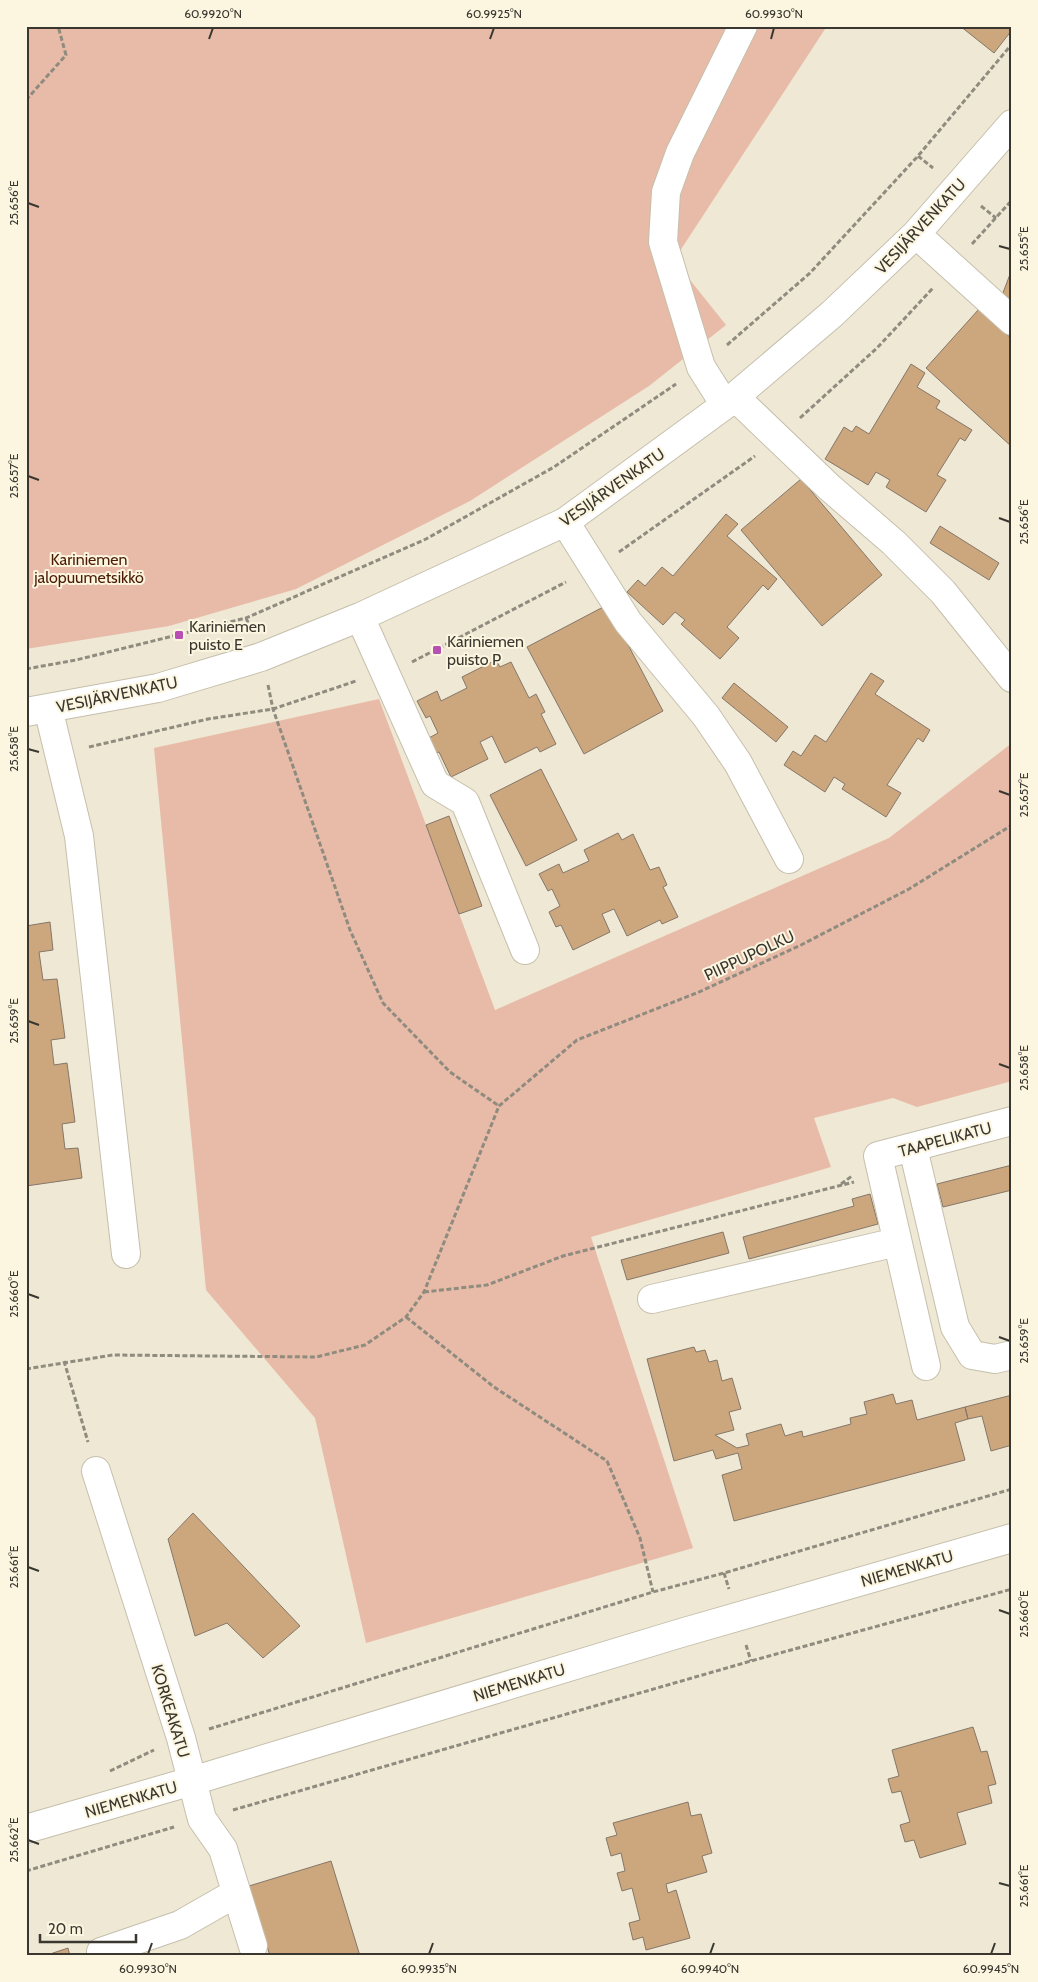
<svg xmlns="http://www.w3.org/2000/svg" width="1038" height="1982" font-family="Cabin,sans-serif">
<rect width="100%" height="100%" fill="#eee8d4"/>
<path fill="#e8bba8" d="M26,26H827L674,260L726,325L649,386L470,501L296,589L169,626L26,649Z
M379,699L495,1010L889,838L1012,743V1081L917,1107L893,1098L814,1118L831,1167L591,1237L693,1548L366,1643L315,1418L206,1290L154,748Z"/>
<path fill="#cca67d" stroke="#857769" d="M960,26H1012V30L994,53Z
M1012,269V302L1001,298Z
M979,309L1012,339V447L926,368Z
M911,364L925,373L917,387L940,401L936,408L972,430L965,441L960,438L937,475L946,480L926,512L886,487L890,480L876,472L868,485L825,459L844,427L852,432L856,426L869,434Z
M801,479L882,575L822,626L741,530Z
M726,514L738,524L727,536L777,579L768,590L763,585L727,627L739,638L720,659L681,624L685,620L675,612L663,625L627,592L638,580L645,586L662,567L673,576Z
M940,526L999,563L989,580L930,543Z
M607,605L663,711L584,754L527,647Z
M496,660L500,667L511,662L529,698L536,694L545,712L541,714L556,744L540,752L537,747L505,763L492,736L480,742L488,759L451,777L439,752L434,754L427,739L438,733L430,716L426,718L417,701L437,691L441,701L467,688L462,677Z
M871,673L884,681L875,694L930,730L923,742L918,738L887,785L901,793L886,817L842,789L845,784L834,777L825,792L784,765L793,751L801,756L815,735L826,742Z
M734,683L788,727L776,742L722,698Z
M541,769L577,840L526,866L490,795Z
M449,816L482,906L459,914L426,825Z
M618,833L622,840L633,834L650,870L659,867L667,885L663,887L678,917L662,924L660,920L627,936L614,909L602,914L610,932L573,950L561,925L556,927L549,912L560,906L552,889L548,891L539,874L559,864L563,873L589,861L584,850Z
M50,922L53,950L39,952L43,980L57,979L65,1038L51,1040L54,1065L67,1063L75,1122L62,1124L65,1149L78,1148L82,1178L26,1186V926Z
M1012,1165V1190L943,1207L937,1184Z
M870,1194L878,1224L749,1259L743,1237L854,1206L852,1199Z
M723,1232L729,1253L627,1280L621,1260Z
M694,1347L696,1352L705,1350L709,1362L717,1360L722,1381L732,1378L741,1409L729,1412L734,1430L715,1435L737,1448L749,1445L746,1434L781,1424L785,1436L802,1431L803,1437L851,1424L850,1418L867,1414L864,1402L893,1394L896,1404L912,1400L917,1420L965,1407L968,1419L955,1423L965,1460L734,1521L722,1475L742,1469L738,1453L716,1459L713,1450L674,1461L647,1359Z
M1012,1395V1445L991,1451L982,1416L968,1419L965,1407Z
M193,1513L300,1626L263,1658L227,1623L195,1636L168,1539Z
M973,1727L981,1752L987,1751L996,1784L988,1786L992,1803L957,1813L966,1844L920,1858L914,1840L905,1842L900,1825L910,1822L901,1791L892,1793L888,1779L899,1776L892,1750Z
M688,1802L691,1816L701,1814L712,1853L702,1856L707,1872L666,1884L668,1893L676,1890L690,1938L646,1950L643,1937L633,1940L629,1923L640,1920L632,1888L622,1891L617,1873L625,1871L621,1853L611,1856L606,1838L617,1835L613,1823Z
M331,1861L360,1956H270L249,1886Z
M68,1948L70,1956H44Z"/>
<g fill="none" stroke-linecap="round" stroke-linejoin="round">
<defs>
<path id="minor" d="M916,234L1012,321
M735,397L829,487L894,543L943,592L1012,678
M725,405L701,367L663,242L666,192L680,153L743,26
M565,522L628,622L706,716L738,763L789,859
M360,617L435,784L465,802L525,950
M48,708L79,836L126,1254
M26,712L158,688L261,657L360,617L565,522L725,405L832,314L916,234L1012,124
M913,1148L955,1327L972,1355L995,1359L1012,1355
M652,1299L897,1242
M926,1366L878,1156L1012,1121
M96,1471L181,1738L202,1819L223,1849L253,1946
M26,1829L192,1781L681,1633L1012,1538
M101,1952L180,1925L236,1893"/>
</defs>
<use href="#minor" stroke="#c5bfac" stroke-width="30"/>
<path stroke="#8f8b7e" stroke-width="3" stroke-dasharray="5 2.5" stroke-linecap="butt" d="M26,100L66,55L58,26
M918,156L933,168
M981,206L996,218
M972,244L1012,200
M727,345L810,273L918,156L1012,44
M800,418L877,348L933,288
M619,552L755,456
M246,618L251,629
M412,662L566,582
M26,669L76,660L246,618L426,539L554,467L676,384
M268,685L273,709L350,930L383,1003L450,1072L499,1106
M89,747L208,719L273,709L356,681
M841,1184L852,1176
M424,1292L487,1285L563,1256L854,1182
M406,1317L494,1387L607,1461L640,1538L653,1592
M64,1361L88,1442
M26,1369L113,1355L316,1357L365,1345L406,1317L424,1292L499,1106L577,1040L699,992L801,945L909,889L1012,825
M724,1573L729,1589
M746,1645L751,1661
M209,1729L653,1592L724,1573L1012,1489
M110,1771L154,1750
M233,1810L751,1661L1012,1589
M26,1871L174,1827"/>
<use href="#minor" stroke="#fff" stroke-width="28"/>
</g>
<path fill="none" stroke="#39372f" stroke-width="2" d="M209,39L213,28M490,39L494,28M771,39L774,28M28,203L39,207M999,246L1010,249M28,476L39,480M999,518L1010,522M28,749L39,752M999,791L1010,795M28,1021L39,1025M999,1064L1010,1068M28,1294L39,1298M999,1337L1010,1341M28,1567L39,1571M999,1610L1010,1614M28,1840L39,1844M999,1883L1010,1886M148,1954L152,1943M429,1954L433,1943M710,1954L714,1943M991,1954L995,1943"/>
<g fill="#b84fb2" stroke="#fcf6e1" stroke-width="2">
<rect x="174" y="630" width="10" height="10" rx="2.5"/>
<rect x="432" y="645" width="10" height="10" rx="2.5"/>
</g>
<g text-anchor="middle" stroke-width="4" stroke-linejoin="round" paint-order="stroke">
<g font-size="16" fill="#39372f" stroke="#fcf6e1">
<text transform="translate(920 226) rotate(-47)" y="6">VESIJÄRVENKATU</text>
<text transform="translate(612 487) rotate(-35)" y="6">VESIJÄRVENKATU</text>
<text transform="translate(117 694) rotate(-12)" y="6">VESIJÄRVENKATU</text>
<text transform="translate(749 955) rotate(-25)" y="6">PIIPPUPOLKU</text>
<text transform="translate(945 1139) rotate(-15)" y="6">TAAPELIKATU</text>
<text transform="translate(907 1568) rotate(-16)" y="6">NIEMENKATU</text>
<text transform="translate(519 1682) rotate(-17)" y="6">NIEMENKATU</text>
<text transform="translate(171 1711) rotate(73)" y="6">KORKEAKATU</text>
<text transform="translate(131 1799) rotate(-16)" y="6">NIEMENKATU</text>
</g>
<g font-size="16" fill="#4b1b03" stroke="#fcf6e1">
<text x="89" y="565">Kariniemen<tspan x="89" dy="18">jalopuumetsikkö</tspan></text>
</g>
<g font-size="16" fill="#39372f" stroke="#fcf6e1" text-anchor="start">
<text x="189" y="632">Kariniemen<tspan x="189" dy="18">puisto E</tspan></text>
<text x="447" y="647">Kariniemen<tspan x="447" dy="18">puisto P</tspan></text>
</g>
</g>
<rect width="1038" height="1982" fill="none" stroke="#fcf6e1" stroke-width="55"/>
<path d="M40 1934v8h96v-8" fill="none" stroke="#39372f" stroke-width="2.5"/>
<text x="48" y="1934" font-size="15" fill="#39372f" stroke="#fcf6e1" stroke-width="4" paint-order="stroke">20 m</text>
<rect x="28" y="28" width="982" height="1926" fill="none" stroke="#39372f" stroke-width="2"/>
<g font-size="12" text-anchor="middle" fill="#39372f">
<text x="213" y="18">60.9920°N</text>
<text x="494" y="18">60.9925°N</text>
<text x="774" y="18">60.9930°N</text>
<text transform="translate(14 203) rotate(-90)" y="4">25.656°E</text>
<text transform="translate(1024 249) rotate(-90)" y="4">25.655°E</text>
<text transform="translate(14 476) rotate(-90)" y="4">25.657°E</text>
<text transform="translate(1024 522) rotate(-90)" y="4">25.656°E</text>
<text transform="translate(14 749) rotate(-90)" y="4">25.658°E</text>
<text transform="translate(1024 795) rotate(-90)" y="4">25.657°E</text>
<text transform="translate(14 1021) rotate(-90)" y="4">25.659°E</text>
<text transform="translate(1024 1068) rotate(-90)" y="4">25.658°E</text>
<text transform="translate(14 1294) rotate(-90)" y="4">25.660°E</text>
<text transform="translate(1024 1341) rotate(-90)" y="4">25.659°E</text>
<text transform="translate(14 1567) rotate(-90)" y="4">25.661°E</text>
<text transform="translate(1024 1614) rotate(-90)" y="4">25.660°E</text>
<text transform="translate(14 1840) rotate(-90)" y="4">25.662°E</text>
<text transform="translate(1024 1886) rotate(-90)" y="4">25.661°E</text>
<text x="148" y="1973">60.9930°N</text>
<text x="429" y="1973">60.9935°N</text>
<text x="710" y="1973">60.9940°N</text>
<text x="991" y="1973">60.9945°N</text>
</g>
</svg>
